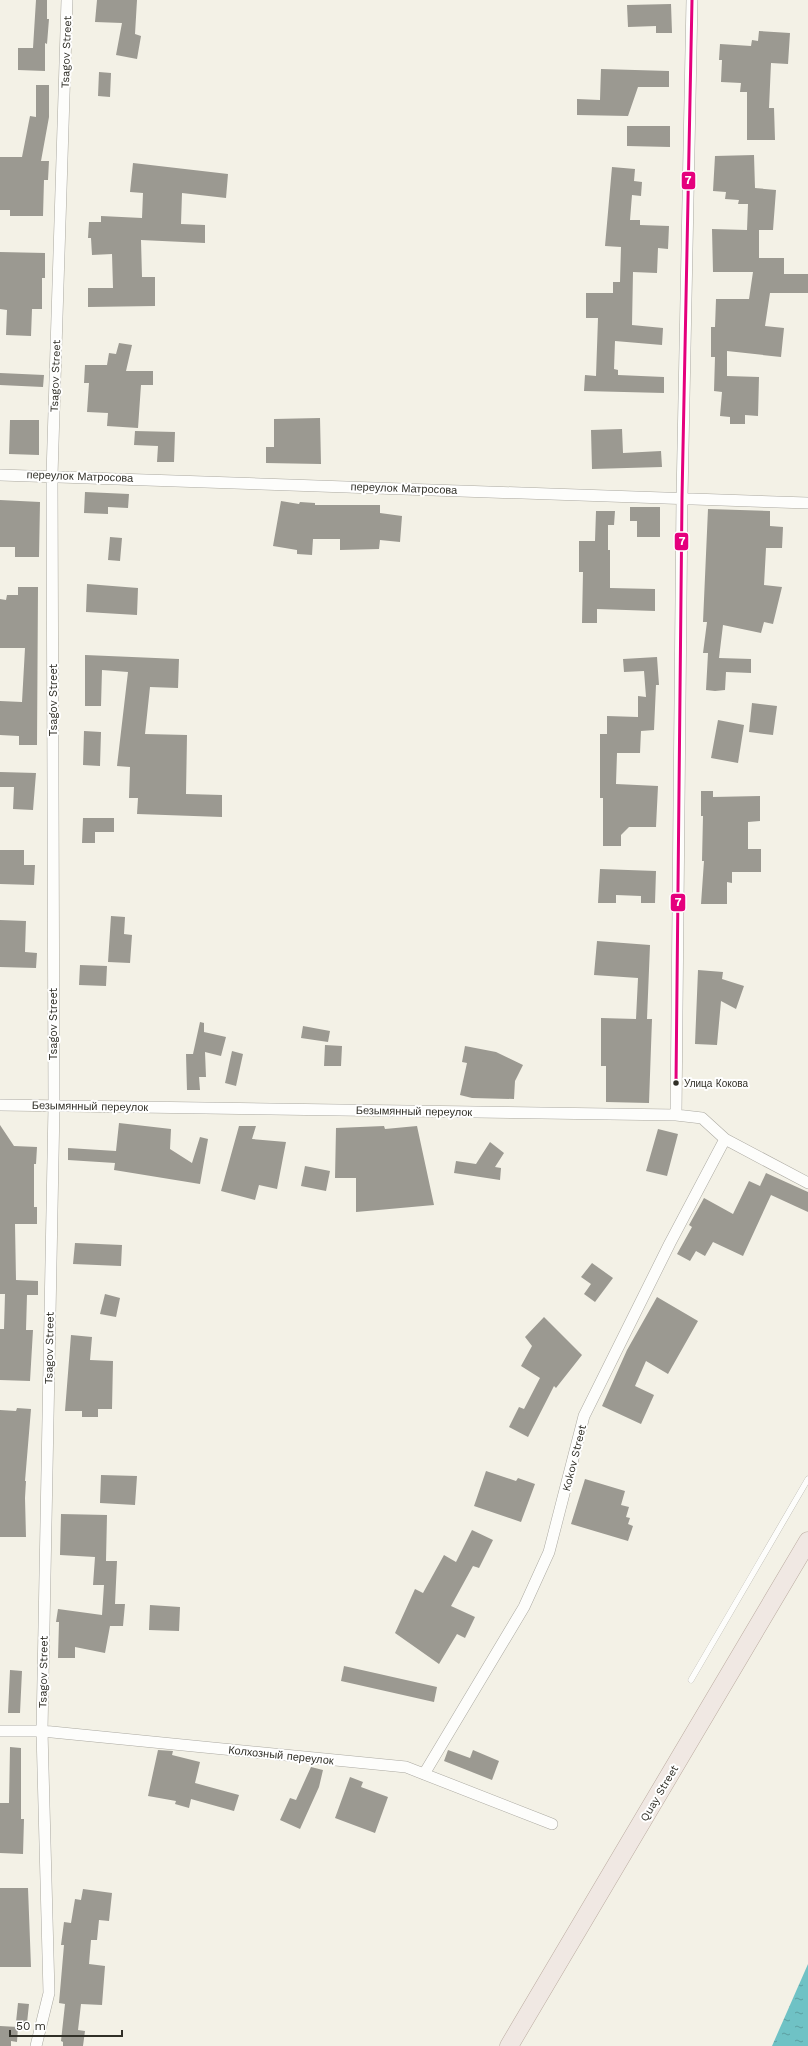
<svg xmlns="http://www.w3.org/2000/svg" width="808" height="2046" font-family="'Work Sans',sans-serif">
<defs>
<pattern id="water-ripples" width="26" height="14" patternUnits="userSpaceOnUse"><rect width="26" height="14" fill="#6fc2c5"/><path d="M2 4q2-2 4 0t4 0M15 11q2-2 4 0t4 0" fill="none" stroke="#5c9ea0"/></pattern>
</defs>
<rect width="100%" height="100%" fill="#f3f1e6"/>
<path fill="url(#water-ripples)" d="M808,1964V2046H772Z"/>
<path fill="#9b9991" d="M36,0H47V19H49L47,44L45,43V71L18,70V48H33Z
M97,0H137L135,34L141,36L137,59L116,55L122,23L95,22Z
M671,4L672,33H656V26L628,27L627,5Z
M759,31L790,33L788,64L771,63L769,108H774L775,140H747V92H740L741,83L721,82L722,60H719L720,44L751,46L752,40L758,41Z
M601,69L669,71V87H638L628,116L577,115V99L600,100Z
M99,72L111,73L110,97L98,96Z
M36,85H49V117L41,161H49L48,180H44L43,216H10V210H0V157H22L30,116L36,117Z
M627,126H670V147L627,146Z
M754,155L755,188L776,190L773,230H759V258H784V274H808V293H770L765,326L784,328L781,357L727,351V376L759,377L758,416L745,415V424H730V417L720,416L722,392L714,391L715,357H711V327H715L716,299H749L753,272H713L712,229L747,230L748,204H738L739,200L725,199L726,192L713,191L715,156Z
M133,163L228,174L226,198L182,193L181,224L205,225V243L141,240L142,277H155V306L88,307V288H113L112,254L92,255L91,238H88L89,222H101V216L142,218L143,193L130,192Z
M612,167L635,169L634,181L642,182L641,196L632,195L630,220H640V225L669,226L668,249L658,248L657,273L633,272L632,325L663,328L662,345L615,341L614,369L618,370V375L664,377V393L584,391L585,375L596,376L598,318H586V293H613V282H620L621,247L605,246Z
M0,252L45,253V278H42V309H32L31,336L6,335L7,310L0,309Z
M119,343L132,345L126,371H153V385H141L138,428L107,426L108,413L87,412L89,383H84L85,365H107L109,353L116,354Z
M0,373L44,375L43,387L0,385Z
M320,418L321,464L266,463V447H274V419Z
M10,420H39V455L9,454Z
M622,429L623,453L661,451L662,467L592,469L591,430Z
M135,431L175,432L174,462H157L158,446L134,445Z
M85,492L129,494L128,508L108,507V514L84,513Z
M0,500L40,502L39,557H15V547H0Z
M281,501L299,504L300,502L315,503V505H380V513L402,516L400,542L380,540L379,549L340,550V539H313L312,555L297,554V550L273,546Z
M630,507H660V537H637V521H630Z
M708,509L770,511V526L783,527L782,548H766L764,585L782,587L773,624L764,622L761,633L723,625L719,658L751,659V673L726,672L725,690L715,691L706,690L708,653H703L707,622H703Z
M596,511H615L614,525H608V550H610V588L655,589V611L597,609V623H582L583,572H579V541H595Z
M110,537L122,538L120,561L108,560Z
M87,584L138,588L137,615L86,612Z
M18,587H38L37,745H19V736L0,735V701L22,702L25,648H0V599L6,600L7,595H18Z
M85,655L179,659L178,688L150,687L145,734L187,735L186,794L222,795V817L137,814L138,798H129L130,767L117,766L128,672L102,670L101,706H85Z
M657,657L659,685H656L654,730L641,731L640,753H617L616,784L658,786L656,827H629L621,835V846H603V798H600V734H607V716L638,717V696L646,697L644,671L624,672L623,659Z
M752,703L777,706L773,735L749,732Z
M718,720L744,725L738,763L711,758Z
M84,731L101,732L100,766L83,765Z
M0,772L36,773L33,810L13,809L14,787H0Z
M701,791H713V797L760,796V821L748,822V849H761V872H732V883L727,882V904H701L704,861H702L703,816H701Z
M83,818H114V832H95V843H82Z
M0,850H24V865H35L34,885L0,884Z
M600,869L656,871L655,903H641V896L616,895V903H598Z
M111,916L125,917L124,934L132,935L130,963L108,962Z
M0,920L26,921L25,952L37,953L36,968L0,967Z
M597,941L650,945L647,1019H652L649,1103L606,1102V1066H601V1018L636,1019L638,978L594,975Z
M80,965L107,966L106,986L79,985Z
M698,970L723,972L722,979L744,986L736,1009L721,1001L717,1045L695,1044Z
M200,1022L204,1023V1032L226,1037L221,1056L205,1052L206,1077H199L200,1090H187L186,1054H193Z
M303,1026L330,1031L328,1042L301,1038Z
M325,1045L342,1046L341,1066H324Z
M465,1046L496,1052L523,1065L515,1081L514,1099L472,1098L460,1095L467,1063L462,1062Z
M232,1051L243,1054L236,1086L225,1083Z
M119,1123L171,1129L170,1149L192,1163L200,1137L208,1139L200,1184L114,1170L115,1163L68,1160V1148L116,1151Z
M0,1125L14,1146L37,1147L36,1164H34V1207H37V1224H15L16,1280L38,1281V1295H27L26,1330H33L30,1381L0,1380V1329H4L5,1294H0Z
M239,1126H256L252,1139L286,1142L277,1189L259,1185L255,1200L221,1191Z
M384,1126L385,1129L417,1126L434,1205L356,1212V1178H335L336,1128Z
M658,1129L678,1134L667,1176L646,1171Z
M490,1142L504,1153L495,1167L501,1168L500,1180L454,1173L456,1161L476,1164Z
M305,1166L330,1171L326,1191L301,1186Z
M766,1173L808,1192V1212L771,1195L743,1256L713,1242L705,1256L696,1251L690,1261L677,1254L692,1227L689,1225L704,1198L733,1214L749,1181L760,1186Z
M75,1243L122,1245L121,1266L73,1264Z
M592,1263L613,1278L595,1302L584,1294L591,1284L581,1277Z
M105,1294L120,1298L116,1317L100,1314Z
M657,1297L698,1321L668,1374L646,1361L635,1386L654,1395L641,1424L602,1406L627,1350Z
M544,1317L582,1355L556,1388L554,1386L528,1437L509,1427L519,1407L524,1409L540,1378L521,1366L532,1346L525,1337Z
M71,1335L92,1337L90,1360L113,1361L112,1409H98V1417H82V1411H65Z
M17,1408L31,1409L25,1481H26L25,1498L26,1537H0V1410L16,1411Z
M486,1471L516,1481L518,1478L535,1484L521,1522L474,1506Z
M101,1475L137,1476L135,1505L100,1503Z
M585,1479L625,1491L621,1505L629,1507L626,1517L630,1518L628,1524L633,1526L628,1541L571,1524Z
M61,1514L107,1515L106,1561H117L115,1604H125L123,1626H110L105,1653L75,1647V1658H58L59,1622H56L58,1609L102,1615L104,1585H93L95,1557L60,1555Z
M472,1530L493,1540L479,1568L473,1566L451,1606L475,1617L465,1638L457,1634L439,1664L395,1633L415,1589L423,1593L444,1555L456,1562Z
M150,1605L180,1607L179,1631L149,1630Z
M344,1666L437,1687L434,1702L341,1681Z
M10,1670L22,1671L20,1713H8Z
M10,1747L21,1748V1819H24L23,1854L0,1853V1803H9Z
M158,1750L173,1751L172,1755L200,1762L195,1783L239,1795L234,1811L191,1799L189,1808L175,1804L176,1801L148,1796Z
M448,1750L470,1758L473,1750L499,1761L492,1780L444,1761Z
M311,1767L323,1770L319,1787L300,1829L280,1820L290,1798L296,1800Z
M350,1777L363,1782L361,1787L388,1797L375,1833L335,1818Z
M0,1888H28L31,1967H0Z
M83,1889L112,1893L109,1921L99,1920L97,1940H91L89,1964L105,1966L102,2005L81,2004L78,2030L85,2031L83,2046H63V2042L61,2041L65,2004L59,2003L64,1945H61L64,1922L71,1923L75,1899L81,1900Z
M18,2003L29,2004L27,2023L16,2022Z
M0,2026L18,2027L17,2042L11,2041V2046H0Z"/>
<g fill="none" stroke-linecap="round" stroke-linejoin="round">
<defs>
<path id="lane" d="M691,1680L808,1479"/>
<path id="street" d="M0,475L808,503
M0,1105L676,1115L702,1118L725,1139L808,1183
M676,1115L682,498L692,0
M0,1731H42L406,1767L552,1824
M424,1774L524,1607L549,1552L584,1416L670,1243L725,1139
M36,2046L49,1993L42,1731L54,1106L52,475L67,0"/>
<path id="primary" d="M509,2046L808,1541"/>
</defs>
<use href="#lane" stroke="#aba9a1" stroke-width="6"/>
<use href="#street" stroke="#aba9a1" stroke-width="12"/>
<use href="#primary" stroke="#bbaba0" stroke-width="19"/>
<use href="#lane" stroke="#fdfdfb" stroke-width="5.5"/>
<use href="#street" stroke="#fdfdfb" stroke-width="11"/>
<use href="#primary" stroke="#f0e8e3" stroke-width="18"/>
<defs>
<path id="bus-1" d="M676,1083L682,498L692,0"/>
</defs>
<use href="#bus-1" stroke="#fff" stroke-width="6"/>
<use href="#bus-1" stroke="#e5007d" stroke-width="3"/>
</g>
<circle fill="#302f27" stroke="#fff" stroke-width="1.5" cx="676" cy="1083" r="3.5"/>
<g text-anchor="middle" stroke-width="4" stroke-linejoin="round" paint-order="stroke">
<g font-size="10" fill="#302f27" stroke="#fff" text-anchor="start">
<text x="684" y="1087">Улица Кокова</text>
</g>
<g font-size="11" fill="#302f27" stroke="#fff">
<text transform="translate(66 52) rotate(-88)" y="4">Tsagov Street</text>
<text transform="translate(55 376) rotate(-88)" y="4">Tsagov Street</text>
<text transform="translate(80 476) rotate(2)" y="4">переулок Матросова</text>
<text transform="translate(404 488) rotate(2)" y="4">переулок Матросова</text>
<text transform="translate(53 700) rotate(-90)" y="4">Tsagov Street</text>
<text transform="translate(53 1024) rotate(-90)" y="4">Tsagov Street</text>
<text transform="translate(90 1106) rotate(1)" y="4">Безымянный переулок</text>
<text transform="translate(414 1111) rotate(1)" y="4">Безымянный переулок</text>
<text transform="translate(49 1348) rotate(-89)" y="4">Tsagov Street</text>
<text transform="translate(574 1458) rotate(-76)" y="4">Kokov Street</text>
<text transform="translate(43 1672) rotate(-89)" y="4">Tsagov Street</text>
<text transform="translate(281 1755) rotate(6)" y="4">Колхозный переулок</text>
<text transform="translate(659 1793) rotate(-59)" y="4">Quay Street</text>
</g>
</g>
<g stroke="#fff" stroke-width="1.5">
<rect x="681" y="171" width="15" height="19" rx="4" fill="#e5007d"/>
<rect x="674" y="532" width="15" height="19" rx="4" fill="#e5007d"/>
<rect x="670" y="893" width="16" height="19" rx="4" fill="#e5007d"/>
</g>
<g font-size="11" text-anchor="middle" font-weight="bold" fill="#fff">
<text x="688" y="184">7</text>
<text x="682" y="545">7</text>
<text x="678" y="906">7</text>
</g>
<path d="M10 2030v6h112v-6" fill="none" stroke="#302f27" stroke-width="2"/>
<text x="16" y="2030" font-size="12" fill="#302f27" stroke="#ffffff" stroke-width="3" paint-order="stroke">50 m</text>
</svg>
